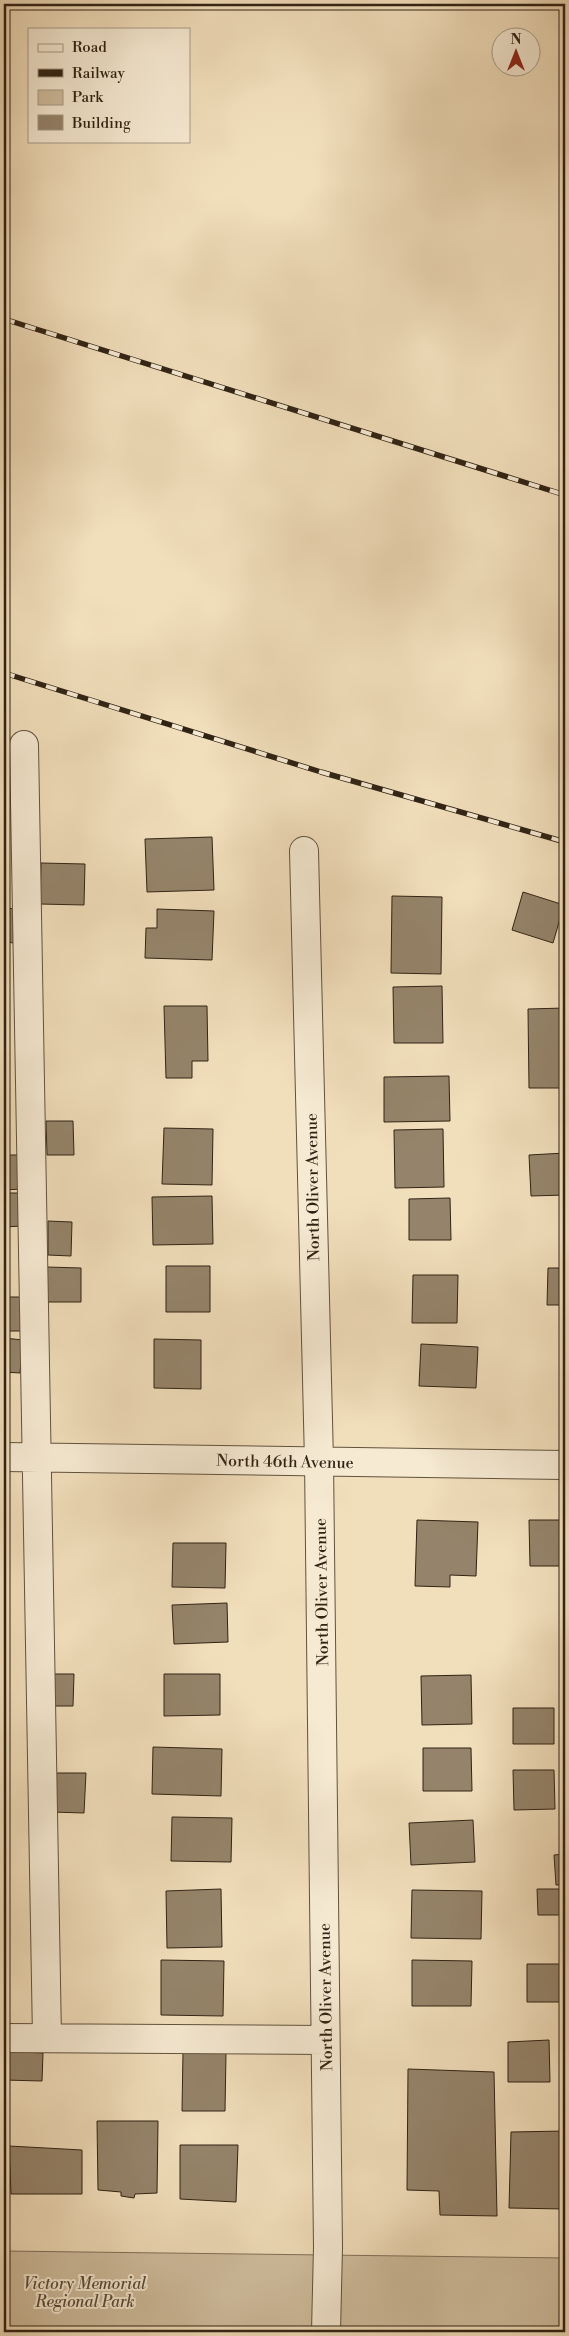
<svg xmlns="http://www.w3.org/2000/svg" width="569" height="2336" font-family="'Libre Bodoni',serif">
<rect width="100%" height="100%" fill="#f1debb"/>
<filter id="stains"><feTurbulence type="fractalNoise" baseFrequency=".004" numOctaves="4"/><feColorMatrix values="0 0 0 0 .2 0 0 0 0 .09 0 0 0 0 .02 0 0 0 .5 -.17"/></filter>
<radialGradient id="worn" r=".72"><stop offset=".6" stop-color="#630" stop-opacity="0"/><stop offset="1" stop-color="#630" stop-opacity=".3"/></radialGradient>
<path fill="#d0be9f" stroke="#80705a" d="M4,2251L565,2258V2332H4Z"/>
<path fill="#95846b" stroke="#312314" d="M212,837L214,890L147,892L145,839Z
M41,863L85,864L84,905L40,904Z
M523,892L564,905L553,943L512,930Z
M392,896L442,897L441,974L391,973Z
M4,908L17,909L15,943L4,942Z
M157,909L214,911L212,960L145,958L146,928H157Z
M442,986L443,1043H394L393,987Z
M164,1006H207L208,1061H192V1078H166Z
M565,1008V1088H529L528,1009Z
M449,1076L450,1121L384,1122V1077Z
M46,1121H73L74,1155H47Z
M164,1128L213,1129L212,1185L162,1184Z
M443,1129L444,1187L395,1188L394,1130Z
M565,1153V1195L531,1196L529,1155Z
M4,1155H22V1189L4,1190Z
M4,1193H21L22,1226L4,1227Z
M212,1196L213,1244L153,1245L152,1197Z
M450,1198L451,1240H409V1199Z
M48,1221L72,1222L71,1256L48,1255Z
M166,1266H210V1312H166Z
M47,1267L81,1268V1302H46Z
M548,1268H565V1305H547Z
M413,1275H458L457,1323H412Z
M4,1297H22L21,1331H4Z
M4,1338L23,1340L20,1373L4,1372Z
M154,1339L201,1340V1389L154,1388Z
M421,1344L478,1347L476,1388L419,1386Z
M417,1520L478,1522L476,1576L450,1575V1587L415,1586Z
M529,1520H565V1566H530Z
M173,1543H226L225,1588L172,1587Z
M227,1603L228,1642L174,1644L172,1605Z
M54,1674H74L73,1706H54Z
M164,1674H220V1715L164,1716Z
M471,1675L472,1724L422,1725L421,1676Z
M513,1708H554V1744H513Z
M153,1747L222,1749L221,1796L152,1794Z
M423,1748H471L472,1791H423Z
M513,1770H554L555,1809L514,1810Z
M53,1773H86L84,1813L52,1812Z
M172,1817L232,1818L231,1862L171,1861Z
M473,1820L475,1862L411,1865L409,1823Z
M565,1854V1885H556L554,1855Z
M221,1889L222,1947L167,1948L166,1891Z
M537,1889H565V1915H538Z
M412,1890L482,1891L481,1939L411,1938Z
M161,1960L224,1961L223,2016L161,2015Z
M412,1960L472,1961L471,2006H412Z
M527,1964H564V2002H527Z
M549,2040L550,2082H508V2042Z
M4,2051L43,2053L42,2081L4,2080Z
M183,2051L226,2052L225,2111H182Z
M408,2069L494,2072L497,2216L440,2215L439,2191L407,2190Z
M97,2121H158L157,2193L135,2194L134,2198L121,2196V2192L98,2190Z
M565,2131V2209L509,2208L511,2132Z
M180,2145H238L236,2202L180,2199Z
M9,2146L82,2150V2194H11Z"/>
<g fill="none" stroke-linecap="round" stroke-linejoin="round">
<defs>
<path id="minor" d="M24,745L47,2038
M304,851L319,1461L328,2247L326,2332
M4,1457L565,1465
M4,2038L325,2040"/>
</defs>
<use href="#minor" stroke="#61523e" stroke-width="30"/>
<use href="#minor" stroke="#f6ead3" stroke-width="28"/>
<defs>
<path id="rail" d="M4,319L565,495
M4,673L321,772L565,842"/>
</defs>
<use href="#rail" stroke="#312314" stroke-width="5.5"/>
<use href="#rail" stroke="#f6ead3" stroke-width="4" stroke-dasharray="11" stroke-linecap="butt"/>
</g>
<g text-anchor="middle" stroke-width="4" stroke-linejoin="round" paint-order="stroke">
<g font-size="16" fill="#312314" stroke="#f6ead3">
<text transform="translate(312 1187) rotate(-91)" y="6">North Oliver Avenue</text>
<text transform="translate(285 1461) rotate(1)" y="6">North 46th Avenue</text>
<text transform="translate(321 1592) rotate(-91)" y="6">North Oliver Avenue</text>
<text transform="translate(325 1997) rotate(-91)" y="6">North Oliver Avenue</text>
</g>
<g font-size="16" font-style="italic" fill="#594a37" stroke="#f6ead3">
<text x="85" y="2289">Victory Memorial<tspan x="85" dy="18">Regional Park</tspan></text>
</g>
</g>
<rect width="569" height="2336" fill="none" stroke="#f1debb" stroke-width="20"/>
<rect x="5" y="5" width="559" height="2326" fill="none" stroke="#312314" stroke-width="2.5"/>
<rect x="10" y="10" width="549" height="2316" fill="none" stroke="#312314"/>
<rect x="28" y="28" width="162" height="115" fill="#f6ead3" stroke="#a79a87"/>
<rect x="38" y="44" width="25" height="8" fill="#f6ead3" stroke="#a79a87"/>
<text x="72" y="52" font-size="15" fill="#312314">Road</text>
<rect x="38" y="69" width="25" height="8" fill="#312314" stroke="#a79a87"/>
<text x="72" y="78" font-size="15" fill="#312314">Railway</text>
<rect x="38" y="90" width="25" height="15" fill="#d0be9f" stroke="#a79a87"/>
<text x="72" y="102" font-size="15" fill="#312314">Park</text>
<rect x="38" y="115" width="25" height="15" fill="#95846b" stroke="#a79a87"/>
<text x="72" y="128" font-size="15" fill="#312314">Building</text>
<g transform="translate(516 52)"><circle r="24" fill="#f6ead3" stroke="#a79a87"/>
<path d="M0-4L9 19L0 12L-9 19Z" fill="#8f2418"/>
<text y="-8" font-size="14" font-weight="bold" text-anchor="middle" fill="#312314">N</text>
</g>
<rect width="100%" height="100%" filter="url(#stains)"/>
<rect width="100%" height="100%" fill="url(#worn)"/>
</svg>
